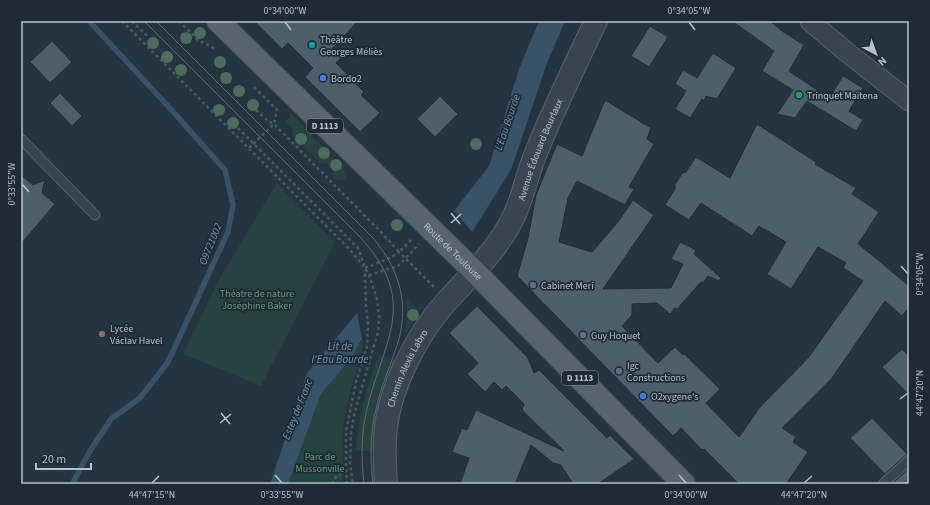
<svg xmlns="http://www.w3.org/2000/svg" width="930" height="505" font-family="'Source Sans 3',sans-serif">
<rect width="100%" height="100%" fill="#253441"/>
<path fill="#274241" d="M290,112L343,169L347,179L343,181L341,179L338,181L331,174L334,171L326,163L321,164L292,135L293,130L284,122L290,118L289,114Z
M277,183L335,242L261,386L183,354L220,278Z
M406,297L419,310L407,333L405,332L407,315Z
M362,339L363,348L346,407L342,436L343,484H288L321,394L350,360Z
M379,355L396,361L376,421L373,451H356C359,414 366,389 379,355Z"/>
<path fill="#385368" d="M539,21H565L547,63L511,170L472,232L454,211L489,166L519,69Z
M357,313L362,339L350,360L321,394L288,484H270L307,373Z"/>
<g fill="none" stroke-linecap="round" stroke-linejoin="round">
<path stroke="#385368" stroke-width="5.5" d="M72,484L90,451L111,419L140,398L168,362L228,232L233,205L225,170L167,105L89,21"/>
</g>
<path fill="#4e5f6c" stroke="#202d38" d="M254,21H358L332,49L341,58L336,63L364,92L361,95L380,113L360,132L305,77L313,68L288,43L282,49Z
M732,21H770L782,31L804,45L789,71L829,98L843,76L863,88L849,111L863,120L856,131L807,101L795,118L777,114L793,90L762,71L774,51Z
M650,26L668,37L649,67L631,56Z
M52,41L72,62L50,83L30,62Z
M713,53L736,68L717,99L706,96L704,101L702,99L690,118L675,109L686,91L675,84L683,70L697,78Z
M60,93L82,116L72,126L50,103Z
M440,96L458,114L435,137L417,119Z
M605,100L651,128L647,139L654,144L629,187L634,189L625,205L577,181L568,198L559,242L592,252L618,222L633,200L654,215L603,289L671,288L683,264L671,259L680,242L696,250L694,254L721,278L719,281L708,276L703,283L701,282L677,309L675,308L670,314L657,303L632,304V315L622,326L658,363L675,347L683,355L684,354L720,389L706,403L739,437L760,407L808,358L863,281L843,268L846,263L818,247L791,289L767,274L786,242L759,226L752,236L701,203L689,220L665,205L676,187L674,186L683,172L685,173L696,157L730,178L757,124L816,162L815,164L856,188L852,194L879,212L858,244L872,255L909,286V307L902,316L885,301L832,378L782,428L796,437L793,442L808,452L786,484H739L704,449L702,450L681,428L673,436L517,276L528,238L536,195L557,144L582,156Z
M21,175L33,185L45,180L42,193L55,204L21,244Z
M477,306L528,358L534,373L539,370L607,438L610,435L634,459L598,484H573L561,465L553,463L531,445L515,484H460L469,458L452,452L462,428L467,430L476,410L564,451L522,410L524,404L506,386L502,390L494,382L485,392L467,374L478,363L449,333Z
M902,349L909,356V395L882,367Z
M872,418L907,454L885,474L850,438Z
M909,468V484H894L893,483Z"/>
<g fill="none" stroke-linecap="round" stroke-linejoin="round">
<defs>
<path id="service" d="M21,139L95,215
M883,484L909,460"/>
<path id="minor" d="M810,21L844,50L909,101"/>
<g id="tertiary">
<path id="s1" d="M386,484C385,469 384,454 385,439C387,392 416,335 447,301C471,274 497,251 513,218C523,198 527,174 536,153C554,108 575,65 596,21"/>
</g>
<g id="primary">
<path id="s2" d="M218,21L475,272L684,484"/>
</g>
</defs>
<use href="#service" stroke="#57646e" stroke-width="11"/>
<use href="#minor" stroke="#57646e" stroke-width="21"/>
<use href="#tertiary" stroke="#57646e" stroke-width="24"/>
<use href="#primary" stroke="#434f5a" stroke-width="24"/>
<path stroke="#455e5d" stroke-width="2.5" stroke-dasharray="3 3" stroke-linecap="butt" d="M122,21L350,250L365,268L369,275L377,299L379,316L378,332L355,411L351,433L350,464L353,484
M132,21L148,37
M179,21L198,40L216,49
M254,87L262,95
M256,110L267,120L274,124L381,232L399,252L412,239
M238,128L358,248L364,265
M249,148L274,124L277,110L262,95L263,94
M365,268L388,259L399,252L434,287
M369,275L398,266L419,244
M332,484L337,475L346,471
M347,484L346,471V431L356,382L367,346L368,325L366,306L365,270"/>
<use href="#service" stroke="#394651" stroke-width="9"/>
<use href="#minor" stroke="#394651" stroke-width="19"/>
<use href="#tertiary" stroke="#394651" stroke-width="22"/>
<use href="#primary" stroke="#576570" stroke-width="22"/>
<path stroke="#5b6b78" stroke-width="1" d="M144,21L360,237C420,302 384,338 367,409C361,433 361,459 364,484
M156,21L373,238C398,268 409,300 399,339C392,363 381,385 376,409C370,433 370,459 373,484"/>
</g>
<g fill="#4c6d5b">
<circle cx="200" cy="33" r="6"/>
<circle cx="186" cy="38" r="6"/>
<circle cx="153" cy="43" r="6"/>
<circle cx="167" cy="57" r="6"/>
<circle cx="220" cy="62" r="6"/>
<circle cx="181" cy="70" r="6"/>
<circle cx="226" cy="78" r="6"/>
<circle cx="239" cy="91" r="6"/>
<circle cx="253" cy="105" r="6"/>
<circle cx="219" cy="110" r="6"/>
<circle cx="233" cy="123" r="6"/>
<circle cx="301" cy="139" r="6"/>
<circle cx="476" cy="144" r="6"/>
<circle cx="324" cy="153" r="6"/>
<circle cx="336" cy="165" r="6"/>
<circle cx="397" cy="225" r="6"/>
<circle cx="413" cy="315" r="6"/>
</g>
<path fill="none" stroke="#b6c1cb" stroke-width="1.5" d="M285,22L291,30M689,22L695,30M22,184L29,192M451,213L460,224M451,223L461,214M901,266L908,274M900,399L908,393M221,413L230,424M220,423L231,414M275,475L282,483M679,475L686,483M152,483L159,476M804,483L812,476"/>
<circle fill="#0f9aa8" stroke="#1e2b36" stroke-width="1.5" cx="312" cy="45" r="4"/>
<g fill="#3f7fe0" stroke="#1e2b36" stroke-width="1.5">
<circle cx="323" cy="78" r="4"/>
<circle cx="643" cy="396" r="4"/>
</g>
<circle fill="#2e9e5b" stroke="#1e2b36" stroke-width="1.5" cx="799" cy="95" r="4"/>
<g fill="#5c6f8a" stroke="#1e2b36" stroke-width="1.5">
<circle cx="533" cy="285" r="4"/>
<circle cx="583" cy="335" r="4"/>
<circle cx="619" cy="371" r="4"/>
</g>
<circle fill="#8d6e63" stroke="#1e2b36" stroke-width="1.5" cx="102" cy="334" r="4"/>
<g text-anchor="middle" stroke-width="3.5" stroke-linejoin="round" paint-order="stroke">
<g fill="#1e2b36" stroke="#88949e" stroke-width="1">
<rect x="307" y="119" width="36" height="14" rx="3"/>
<rect x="562" y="371" width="36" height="14" rx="3"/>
</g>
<g font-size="9" font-weight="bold" fill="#b6c1cb">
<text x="325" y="129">D 1113</text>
<text x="580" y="381">D 1113</text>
</g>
<g font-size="10" fill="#b6c1cb" stroke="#1e2b36" text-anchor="start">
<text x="320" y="43">Théâtre<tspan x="320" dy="12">Georges Méliès</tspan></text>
<text x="331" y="82">Bordo2</text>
<text x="807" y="99">Trinquet Maïtena</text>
<text x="541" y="289">Cabinet Meri</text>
<text x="110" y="332">Lycée<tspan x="110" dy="12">Václav Havel</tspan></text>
<text x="591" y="339">Guy Hoquet</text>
<text x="627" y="369">Igc<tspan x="627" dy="12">Constructions</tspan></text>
<text x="651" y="400">O2xygene's</text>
</g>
<g font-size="10" fill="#b6c1cb" stroke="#1e2b36">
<text dy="4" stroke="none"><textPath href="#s1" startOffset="379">Avenue Édouard Bourlaux</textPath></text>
<text dy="4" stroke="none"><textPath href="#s2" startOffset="329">Route de Toulouse</textPath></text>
<text dy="4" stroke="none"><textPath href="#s1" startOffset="120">Chemin Alexis Labro</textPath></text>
</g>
<g font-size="10" fill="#6c9c70" stroke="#1e2b36">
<text x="257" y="297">Théatre de nature<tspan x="257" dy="12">Joséphine Baker</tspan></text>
<text x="320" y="460">Parc de<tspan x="320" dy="12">Mussonville</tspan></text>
</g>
<g font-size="11" font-style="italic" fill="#7596af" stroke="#1e2b36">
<text transform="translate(507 122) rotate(-71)" y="4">L'Eau Bourde</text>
<text transform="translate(210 244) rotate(-68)" y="4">O9721002</text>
<text x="340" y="350">Lit de<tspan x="340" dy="13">l'Eau Bourde</tspan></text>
<text transform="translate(297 409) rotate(-68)" y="4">Estey de Franc</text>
</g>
</g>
<rect width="930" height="505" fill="none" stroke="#1e2b36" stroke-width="44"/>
<g transform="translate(876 54) rotate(139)" stroke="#1e2b36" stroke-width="3" paint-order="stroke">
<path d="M0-3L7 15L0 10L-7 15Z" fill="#b6c1cb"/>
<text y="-6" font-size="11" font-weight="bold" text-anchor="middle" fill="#b6c1cb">N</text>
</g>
<path d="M36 463v6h55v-6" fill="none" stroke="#b6c1cb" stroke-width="2"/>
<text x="42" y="463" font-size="12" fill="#b6c1cb" stroke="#1e2b36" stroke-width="3" paint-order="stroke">20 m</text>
<rect x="22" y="22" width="886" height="461" fill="none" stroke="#b6c1cb" stroke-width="1.5"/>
<g font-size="10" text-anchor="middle" fill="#b6c1cb">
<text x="285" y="14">0°34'00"W</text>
<text x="689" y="14">0°34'05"W</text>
<text transform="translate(11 184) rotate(-90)" y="4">0°33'55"W</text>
<text transform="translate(919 274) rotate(-90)" y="4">0°34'05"W</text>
<text transform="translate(919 393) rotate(-90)" y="4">44°47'20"N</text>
<text x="152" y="498">44°47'15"N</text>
<text x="282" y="498">0°33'55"W</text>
<text x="686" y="498">0°34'00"W</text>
<text x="804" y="498">44°47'20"N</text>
</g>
</svg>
